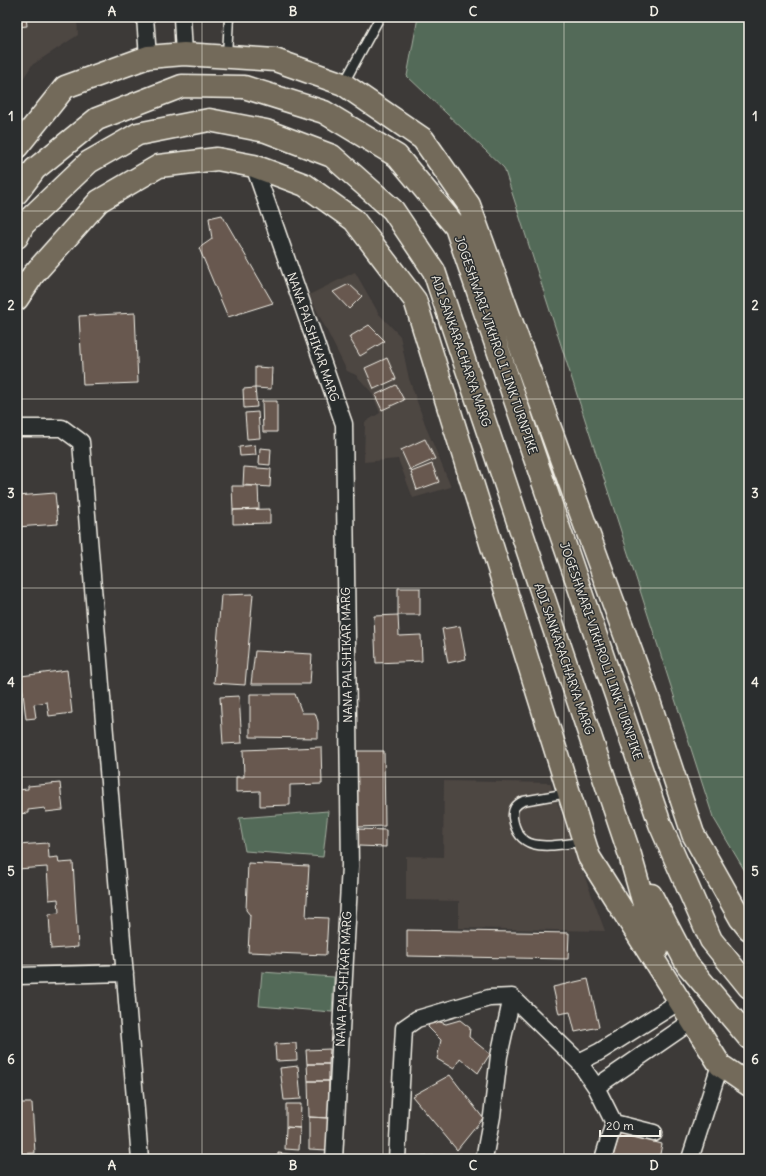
<svg xmlns="http://www.w3.org/2000/svg" width="766" height="1176" font-family="Delius,sans-serif">
<rect width="100%" height="100%" fill="#3d3a38"/>
<filter id="ink" filterUnits="userSpaceOnUse"><feTurbulence type="fractalNoise" baseFrequency=".025" numOctaves="2"/><feDisplacementMap in="SourceGraphic" scale="8" xChannelSelector="R" yChannelSelector="G"/><feConvolveMatrix kernelMatrix="1 2 1 2 8 2 1 2 1" color-interpolation-filters="sRGB"/></filter>
<g filter="url(#ink)">
<path fill="#4d4642" d="M17,17H77L78,35L32,65L17,88Z
M355,272L379,314L400,336L409,379L428,432L451,487L413,498L398,459L364,462L365,422L380,413L372,393L356,375L347,371L309,295Z
M444,781L550,783L605,931L459,928V901L406,900V856L443,857Z"/>
<path fill="#536b58" stroke="#a4aea0" d="M418,17H749V878L713,817L504,168L407,76Z
M328,811L323,857L245,851L239,818Z
M262,972L334,977L332,1012L259,1006Z"/>
<path fill="#685950" stroke="#f4f1e8" d="M17,17H26L27,26L17,27Z
M222,215L273,303L228,317L199,248L212,239L209,218Z
M349,284L362,296L349,309L333,292Z
M135,313L138,383L83,385L79,316Z
M369,325L385,341L360,356L349,337Z
M387,358L396,379L374,389L365,368Z
M255,367L272,368L271,389L255,388Z
M396,385L404,400L382,410L375,395Z
M255,388L257,407L244,408L243,389Z
M262,401H277V432H263Z
M258,412L260,438L247,439L245,413Z
M425,439L435,459L410,470L401,450Z
M255,445L256,455L240,456L239,447Z
M260,448L271,449L270,465L259,464Z
M432,464L439,482L417,490L411,472Z
M244,467L271,469L270,487L243,485Z
M232,486H258L259,509L233,510Z
M55,493L58,524L17,527V496Z
M270,509V523L233,524V510Z
M398,588H420V615H398Z
M253,594L245,685L214,683L221,595Z
M398,615L399,636L421,635L422,661L376,663L374,616Z
M460,626L466,659L448,663L442,629Z
M255,651L312,654L310,684H251Z
M67,670L72,713L49,716L47,702L34,704L36,718L26,719L21,676Z
M250,694H295L302,713H315L318,722V738L250,737Z
M239,696L242,743L223,744L220,697Z
M321,747L322,784L290,785V805L260,806V791L236,792V777H244L243,750Z
M356,751H384L385,826L358,827Z
M60,783L63,810L46,812L45,808L28,810V813L17,814V790L28,789V786Z
M358,829L386,830V847L358,846Z
M48,843L49,858L58,857L59,863L73,862L78,947L51,949L49,914L59,913L58,899L49,900L47,867L17,869V845Z
M248,863L309,866L306,917L328,918L326,955L248,952L250,915L246,910Z
M407,930L569,933L568,959L407,956Z
M588,979L599,1027L575,1032L570,1012L559,1014L553,987Z
M431,1019L446,1024L460,1020L470,1028L469,1037L490,1054L478,1073L460,1058L454,1069L437,1059L441,1040L428,1027Z
M296,1043L297,1060L276,1061L275,1044Z
M330,1049L329,1064H307L306,1050Z
M307,1064H329V1081H308Z
M298,1066L301,1099L284,1100L280,1068Z
M450,1075L483,1118L457,1150L412,1096Z
M308,1081H329L328,1118L309,1117Z
M17,1103H32L35,1153L17,1154Z
M286,1104H301L300,1128L286,1127Z
M309,1117L328,1118L327,1150L309,1149Z
M286,1127L300,1128L299,1150L285,1149Z
M620,1133L662,1144L659,1159H612Z
M278,1153L296,1155V1159H278Z
M462,1154V1159H418V1157Z
M307,1156L326,1158L307,1159Z"/>
<g fill="none" stroke-linecap="round" stroke-linejoin="round">
<defs>
<path id="lane" d="M227,56L229,17
M344,83L380,17
M568,793L523,801C515,805 512,809 513,818C519,857 555,844 583,842"/>
<path id="street" d="M145,17L148,57
M182,17L184,54
M254,166L344,424L350,866L334,1159
M17,428H62L81,442L140,1159
M17,976L125,973
M579,1062L596,1087
M614,1123L654,1133
M397,1159L404,1028L417,1019L489,998L512,997L579,1062L599,1052L680,1001
M484,1159L492,1116L499,1056L512,997
M603,1159L614,1123L596,1087L692,1021
M690,1159L720,1065"/>
<path id="primary" d="M17,147L65,87L148,57L184,54L275,60L343,84L423,139L469,205L648,698L693,834L741,919L749,929
M17,193L35,169L97,119L182,86L244,87L324,112L397,156L456,227L660,824L711,940L749,987
M17,237L23,225L89,162L138,134L209,120L266,131L332,156L393,210L434,271L630,855L657,950
M17,299L33,275L99,201L159,166L217,159L254,166L305,185L354,220L415,300L589,857L720,1065L749,1085
M651,895L687,964L749,1038"/>
</defs>
<use href="#lane" stroke="#f4f1e8" stroke-width="11"/>
<use href="#street" stroke="#f4f1e8" stroke-width="19"/>
<use href="#primary" stroke="#f4f1e8" stroke-width="25"/>
<use href="#lane" stroke="#2a2d2e" stroke-width="8"/>
<use href="#street" stroke="#2a2d2e" stroke-width="16"/>
<use href="#primary" stroke="#736b5a" stroke-width="22"/>
</g>
</g>
<path fill="none" stroke="#f4f1e8" stroke-width="1" stroke-opacity="0.55" d="M202,17V1159M383,17V1159M564,17V1159M17,211H749M17,399H749M17,588H749M17,777H749M17,965H749"/>
<g text-anchor="middle" stroke-width="3" stroke-linejoin="round" paint-order="stroke">
<g font-size="12" fill="#f4f1e8" stroke="#2a2d2e">
<text transform="translate(313 337) rotate(71)" y="4">NANA PALSHIKAR MARG</text>
<text transform="translate(496 345) rotate(71)" y="4">JOGESHWARI-VIKHROLI LINK TURNPIKE</text>
<text transform="translate(461 351) rotate(71)" y="4">ADI SANKARACHARYA MARG</text>
<text transform="translate(601 651) rotate(71)" y="4">JOGESHWARI-VIKHROLI LINK TURNPIKE</text>
<text transform="translate(347 655) rotate(-91)" y="4">NANA PALSHIKAR MARG</text>
<text transform="translate(564 659) rotate(71)" y="4">ADI SANKARACHARYA MARG</text>
<text transform="translate(344 979) rotate(-87)" y="4">NANA PALSHIKAR MARG</text>
</g>
</g>
<rect width="766" height="1176" fill="none" stroke="#2a2d2e" stroke-width="44"/>
<path d="M600 1130v6h60v-6" fill="none" stroke="#f4f1e8" stroke-width="2"/>
<text x="606" y="1130" font-size="12" fill="#f4f1e8" stroke="#2a2d2e" stroke-width="3" paint-order="stroke">20 m</text>
<rect x="22" y="22" width="722" height="1132" fill="none" stroke="#f4f1e8" stroke-width="1.5"/>
<g font-size="13" text-anchor="middle" font-weight="bold" fill="#f4f1e8">
<text x="112" y="16">A</text>
<text x="293" y="16">B</text>
<text x="473" y="16">C</text>
<text x="654" y="16">D</text>
<text x="11" y="121">1</text>
<text x="755" y="121">1</text>
<text x="11" y="310">2</text>
<text x="755" y="310">2</text>
<text x="11" y="498">3</text>
<text x="755" y="498">3</text>
<text x="11" y="687">4</text>
<text x="755" y="687">4</text>
<text x="11" y="876">5</text>
<text x="755" y="876">5</text>
<text x="11" y="1064">6</text>
<text x="755" y="1064">6</text>
<text x="112" y="1170">A</text>
<text x="293" y="1170">B</text>
<text x="473" y="1170">C</text>
<text x="654" y="1170">D</text>
</g>
</svg>
